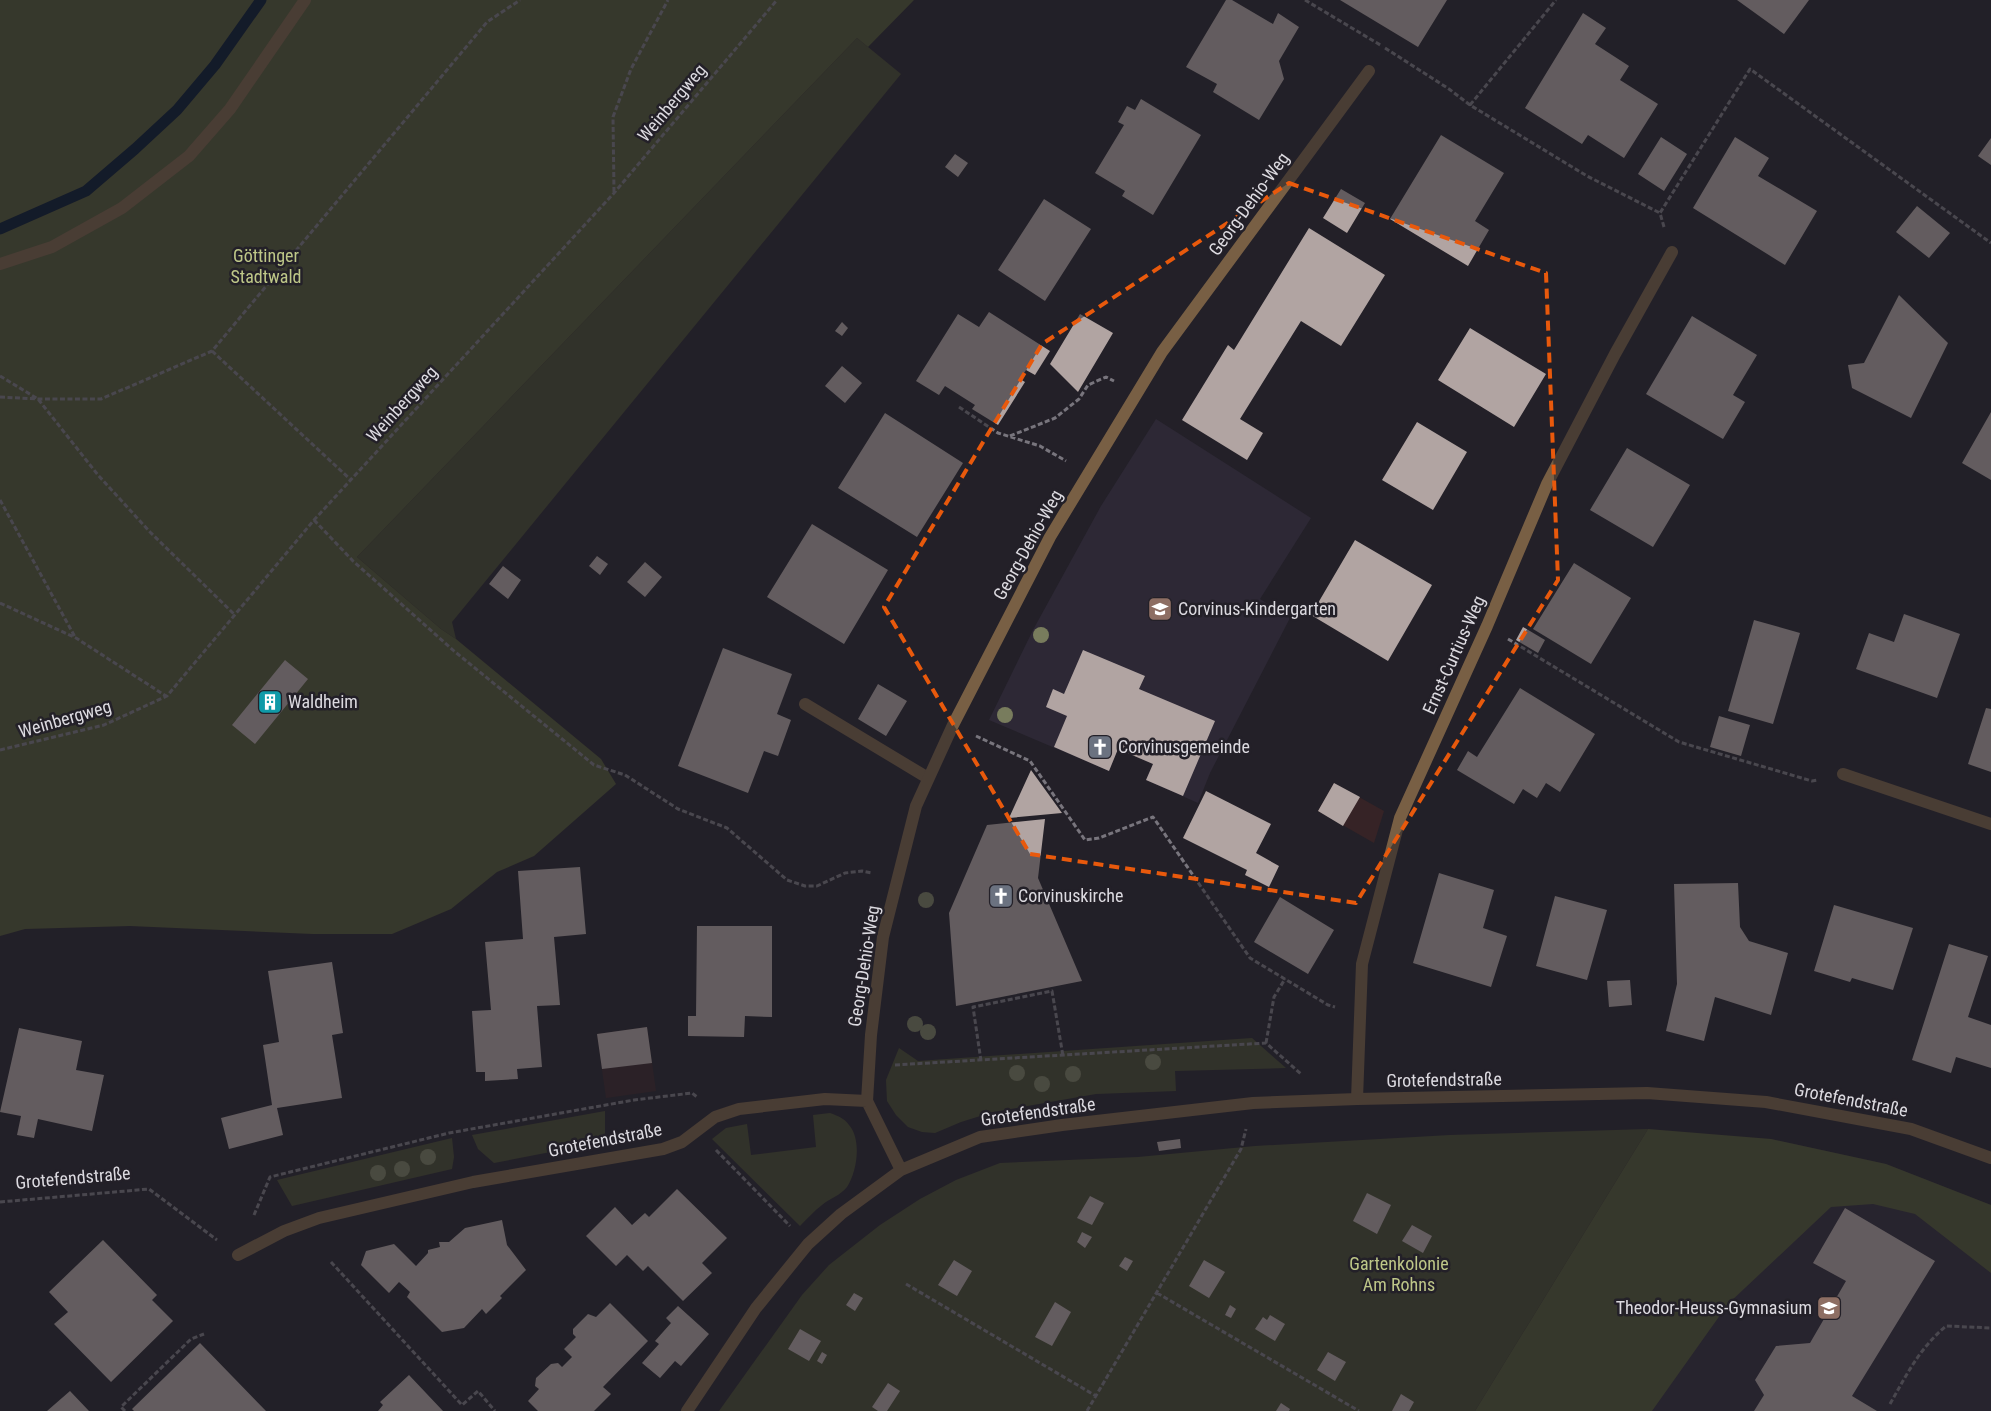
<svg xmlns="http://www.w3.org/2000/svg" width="1991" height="1411" font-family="'Roboto Condensed',sans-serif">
<rect width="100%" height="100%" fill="#232028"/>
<path fill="#2d2835" d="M1156,419L1311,518L1260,599L1290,618L1210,773L1198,803L1146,780L1153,764L1118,749L1109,771L989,720L1033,630L1101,506Z
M1771,1139L1886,1164L1991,1205V1411H1604Z"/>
<path fill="#362326" d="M1334,783L1384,811L1374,843L1318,811Z
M647,1027L656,1091L606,1098L597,1034Z"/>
<path fill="#44472d" d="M857,38L901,74L452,622L456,639L441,629L357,557Z
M1252,1038L1286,1068L1175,1071L1176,1091L1096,1094L993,1112L961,1122L935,1133L922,1132L908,1127L896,1115L887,1101L886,1080L899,1048L918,1061Z
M605,1111V1133L602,1142L494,1163L478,1149L472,1135Z
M830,1113C838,1116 844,1118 849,1125C862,1140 857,1172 847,1187C841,1195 829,1199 822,1205C814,1211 807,1219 800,1226L712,1139L726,1128L747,1124L751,1155L816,1147L813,1115Z
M1648,1129L1475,1411H719L802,1295L829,1265L880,1225L920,1199L956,1180L1000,1163L1138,1157L1255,1146L1450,1135Z
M452,1138L454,1157L452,1169L292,1206L277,1180Z"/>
<path fill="#4f5431" d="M0,0H914L868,47L857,38L357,557L441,629L456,639L601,759L616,784L534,856L497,872L451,909L392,934H313L130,926L25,929L0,936Z
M1648,1129L1771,1139L1886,1164L1991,1205V1273L1915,1214L1873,1204L1831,1207L1728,1304L1652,1411H1475Z"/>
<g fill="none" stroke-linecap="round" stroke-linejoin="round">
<path stroke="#02142b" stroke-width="11" d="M0,229L86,191L135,149L177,110L215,65L261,0"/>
</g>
<path fill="#b1a4a2" d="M1226,0H1232L1273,24L1278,13L1299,27L1279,61L1284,79L1259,120L1213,92L1217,84L1186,67Z
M1340,0H1447L1418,47Z
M1737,0H1809L1784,34Z
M1583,13L1606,28L1595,44L1629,66L1620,80L1658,104L1624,158L1588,135L1582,144L1525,108Z
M1141,99L1201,135L1153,215L1122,196L1125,191L1095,173L1124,125L1118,122L1127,106L1135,110Z
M1441,135L1504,173L1475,221L1489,230L1468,266L1390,219Z
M1661,137L1687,154L1664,191L1638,174Z
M1735,137L1769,158L1758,176L1817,211L1785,265L1693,208Z
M1991,138V165L1978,156Z
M955,154L968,163L958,177L945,167Z
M1341,189L1365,203L1347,233L1323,218Z
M1044,199L1091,229L1045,301L998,270Z
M1917,206L1950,233L1929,258L1896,232Z
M1309,228L1385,275L1341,346L1301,321L1240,419L1263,433L1247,460L1182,420L1228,345L1234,350Z
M1899,295L1948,343L1911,418L1852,388L1848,365L1864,363Z
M989,312L1050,351L1035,375L1026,370L1020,379L1025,382L998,425L972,409L975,405L945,386L939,395L916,381L958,314L979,327Z
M1080,314L1113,333L1078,392L1050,364Z
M1692,316L1757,355L1733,395L1745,402L1723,439L1646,394Z
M842,322L848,328L842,336L835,331Z
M1470,328L1546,374L1514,427L1438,380Z
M842,366L862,383L845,403L825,386Z
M1991,412V480L1962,463Z
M885,413L963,463L917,537L838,488Z
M1417,422L1467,452L1433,510L1382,480Z
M1627,448L1690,485L1653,547L1590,510Z
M812,524L888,570L844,644L767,597Z
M1355,540L1432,585L1388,661L1311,615Z
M597,556L608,564L600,575L589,566Z
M645,562L662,577L645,597L627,582Z
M1574,563L1631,598L1591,664L1533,629Z
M503,566L521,580L508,599L489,584Z
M1904,614L1960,634L1937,698L1856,669L1869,633L1894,642Z
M1754,620L1800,633L1773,724L1728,711Z
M1523,627L1545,640L1538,653L1516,640Z
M723,648L792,674L777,714L791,720L778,756L764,751L748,793L678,766Z
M1083,650L1145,676L1139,689L1215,721L1183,796L1146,780L1153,764L1118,749L1109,771L1054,747L1067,716L1046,707L1053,689L1064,694Z
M285,660L308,679L255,744L232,725Z
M878,684L907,701L886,736L858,719Z
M1520,688L1595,734L1560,792L1546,783L1537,798L1523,789L1514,804L1457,770L1468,751L1477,757Z
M1986,708L1991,709V772L1968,764Z
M1719,716L1750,725L1741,756L1710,747Z
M1031,770L1062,813L1009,818Z
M1334,783L1360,797L1343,826L1318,811Z
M1206,791L1271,824L1256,853L1279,866L1269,887L1245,875L1247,870L1183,838Z
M1045,819L1038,878L1082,981L956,1006L949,913L987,825Z
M580,867L586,934L554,937L560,1005L537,1006L542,1067L517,1069L518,1079L485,1081V1072H476L472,1011L491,1010L485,942L523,939L518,871Z
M1439,873L1494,890L1483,928L1507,936L1491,987L1413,963Z
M1738,883L1740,927L1749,941L1788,953L1771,1015L1715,997L1704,1041L1666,1031L1677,984L1674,884Z
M1555,896L1607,910L1587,980L1536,966Z
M1280,897L1334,930L1308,974L1254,942Z
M1834,905L1913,928L1893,990L1852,978L1850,982L1814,971Z
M697,926H772V1017L745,1016L744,1037L688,1036V1016H696Z
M1949,944L1988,956L1968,1017L1991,1025V1068L1956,1057L1951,1073L1912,1060Z
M332,962L343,1033L332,1035L342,1098L277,1108L283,1135L229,1149L221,1118L272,1105L263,1045L279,1042L268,971Z
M1630,980L1632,1005L1609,1007L1607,981Z
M647,1027L652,1063L602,1069L597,1034Z
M19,1028L82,1041L76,1070L104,1075L92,1131L38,1119L34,1138L17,1135L21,1116L0,1112Z
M1180,1139L1181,1148L1159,1151L1157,1142Z
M677,1189L727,1238L702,1263L712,1273L683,1301L648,1266L643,1271L627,1255L616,1266L586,1236L615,1207L632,1225L645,1213L649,1217Z
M1367,1193L1391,1205L1377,1234L1353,1221Z
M1090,1196L1104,1203L1092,1225L1077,1218Z
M1845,1208L1935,1261L1852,1396L1877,1411H1754L1764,1395L1755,1380L1776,1346L1810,1343L1846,1281L1813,1263Z
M502,1220L507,1245L526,1270L500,1296L502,1298L486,1314L482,1309L464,1328L442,1332L407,1297L410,1292L399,1282L389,1293L361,1265L366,1251L394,1244L416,1266L428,1253V1250L440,1247L439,1242H449L465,1228Z
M1412,1225L1432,1236L1423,1253L1402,1241Z
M1082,1232L1092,1237L1085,1248L1077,1242Z
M103,1240L157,1295L152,1300L173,1321L111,1382L54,1324L68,1312L49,1292Z
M1125,1257L1133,1261L1127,1271L1119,1266Z
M954,1260L972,1271L957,1296L938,1285Z
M1204,1260L1225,1272L1209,1298L1189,1286Z
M854,1293L863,1298L855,1311L846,1305Z
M1055,1302L1071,1312L1052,1346L1035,1337Z
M610,1303L648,1341L603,1387L611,1394L594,1411H538L528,1401L539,1389L535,1386L536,1378L551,1364L558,1363L562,1367L572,1357L564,1349L576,1337L573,1334V1329L588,1314L596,1317Z
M1230,1305L1236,1309L1231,1318L1225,1315Z
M678,1306L709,1334L681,1366L675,1361L660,1378L642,1363L659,1344L655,1341L671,1323L666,1318Z
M1270,1315L1285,1324L1275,1341L1255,1329L1263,1317L1267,1320Z
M800,1329L821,1341L809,1361L788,1349Z
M200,1343L266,1411H134L132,1409Z
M822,1352L827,1355L822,1364L817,1361Z
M1328,1352L1346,1362L1335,1381L1317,1370Z
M409,1375L443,1411H378L383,1405L380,1402Z
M888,1383L900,1391L887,1411H878L872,1407Z
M70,1391L89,1411H47Z
M1401,1394L1414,1402L1409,1411H1392Z
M1281,1403L1290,1409L1289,1411H1276Z"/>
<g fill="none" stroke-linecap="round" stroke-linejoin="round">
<path stroke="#78757d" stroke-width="3" stroke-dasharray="5 2.5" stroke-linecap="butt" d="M1305,0L1382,46
M1385,48L1449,89L1470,105L1587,176L1660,213
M1470,105L1556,0
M614,192L613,117L631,69L668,0
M1664,227L1660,213L1750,69L1991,243
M212,351L351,480
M0,376L38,399L98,475L150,532L235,615
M0,397L38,399H101L212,351L487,22L520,0
M959,407L998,433L1040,446L1066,461
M1010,436L1055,418L1079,399L1088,385L1106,377L1114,381
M0,500L75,637
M314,520L353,561L454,651L594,765L625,775L678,809L727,828L787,880L805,886H817L845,873L862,871L872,873
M0,603L76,638L166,696
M1508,639L1679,742L1812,781L1818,780
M976,736L1030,761L1085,840L1099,838L1153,817L1250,958L1328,1005L1335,1007
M0,750L104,725L167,696L314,520L614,193L777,0
M1266,1043L1274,997L1285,979
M981,1061L973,1007L1052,991L1063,1056
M895,1065L1266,1043L1301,1074
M716,1150L790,1226
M0,1202L149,1189L217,1240
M254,1215L270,1177L449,1133L634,1100L692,1093L697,1097
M331,1262L462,1405L478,1391L495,1411
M906,1284L1096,1396
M1157,1293L1359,1411
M1890,1404C1907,1374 1919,1349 1946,1326L1991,1328
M125,1411L121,1407L191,1339L204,1334
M1087,1411L1241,1149L1246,1129"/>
<path stroke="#785f44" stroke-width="12" d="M805,704L928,778"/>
<path stroke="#785f44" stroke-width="12" d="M1843,774L1991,824
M1357,1099L1362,964L1400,818L1487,626L1547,484L1615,354L1672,252
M901,1170L867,1101L871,1035L883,937L916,806L953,725L1050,537L1162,352L1369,71
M238,1255L284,1231L319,1218L473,1182L663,1149L682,1142L715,1117L739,1109L825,1099L867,1101
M687,1411L756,1308L808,1244L841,1214L901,1170L980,1137L1062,1125L1253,1103L1357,1099L1647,1093L1766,1102L1911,1129L1991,1158"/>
<path stroke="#785f44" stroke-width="12" d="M0,264L52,247L122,208L189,156L230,109L305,0"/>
</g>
<g fill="#787c5d">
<circle cx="1041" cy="635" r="8"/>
<circle cx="1005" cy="715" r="8"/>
<circle cx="926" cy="900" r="8"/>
<circle cx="915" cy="1024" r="8"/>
<circle cx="928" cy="1032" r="8"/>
<circle cx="1153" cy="1062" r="8"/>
<circle cx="1017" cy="1073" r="8"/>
<circle cx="1073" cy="1074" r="8"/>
<circle cx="1042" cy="1084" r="8"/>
<circle cx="428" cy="1157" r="8"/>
<circle cx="402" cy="1169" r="8"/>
<circle cx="378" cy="1173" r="8"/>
</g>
<path d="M0 0H1991V1411H0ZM1289,183L1546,273L1558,580L1356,903L1030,854L884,607L1042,344Z" fill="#232028" fill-opacity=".55" fill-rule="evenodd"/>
<path fill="none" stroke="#e8590c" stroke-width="4" stroke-dasharray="10 6" stroke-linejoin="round" d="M1289,183L1546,273L1558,580L1356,903L1030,854L884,607L1042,344Z"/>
<defs>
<symbol id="school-square" viewBox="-11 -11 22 22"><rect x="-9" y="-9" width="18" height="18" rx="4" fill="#8d6e63" stroke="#232028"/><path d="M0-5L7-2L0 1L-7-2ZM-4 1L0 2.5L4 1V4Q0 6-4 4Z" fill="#fff"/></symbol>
<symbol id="building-square" viewBox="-11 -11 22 22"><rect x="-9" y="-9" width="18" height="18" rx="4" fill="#0f9aa8" stroke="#232028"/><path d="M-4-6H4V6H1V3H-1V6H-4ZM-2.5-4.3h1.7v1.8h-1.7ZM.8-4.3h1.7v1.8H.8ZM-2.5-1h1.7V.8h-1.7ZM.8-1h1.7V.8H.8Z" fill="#fff"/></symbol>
<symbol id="church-square" viewBox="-11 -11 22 22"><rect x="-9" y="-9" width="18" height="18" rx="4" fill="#6b7280" stroke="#232028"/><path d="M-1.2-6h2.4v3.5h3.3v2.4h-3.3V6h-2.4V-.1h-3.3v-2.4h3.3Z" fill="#fff"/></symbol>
</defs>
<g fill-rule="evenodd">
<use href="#school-square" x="1146" y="595" width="28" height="28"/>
<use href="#building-square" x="256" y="688" width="28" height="28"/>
<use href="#church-square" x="1086" y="733" width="28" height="28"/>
<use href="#church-square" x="987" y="882" width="28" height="28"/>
<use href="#school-square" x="1815" y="1294" width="28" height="28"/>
</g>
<g text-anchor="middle" stroke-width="5" stroke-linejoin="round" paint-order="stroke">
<g font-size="18" fill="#dcdae0" stroke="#232028">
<text transform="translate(672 103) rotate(-50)" y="6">Weinbergweg</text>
<text transform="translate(1249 204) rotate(-54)" y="6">Georg-Dehio-Weg</text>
<text transform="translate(402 404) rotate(-48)" y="6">Weinbergweg</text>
<text transform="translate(1028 545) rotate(-61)" y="6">Georg-Dehio-Weg</text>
<text transform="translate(1454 655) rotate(-66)" y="6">Ernst-Curtius-Weg</text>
<text transform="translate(65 719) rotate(-16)" y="6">Weinbergweg</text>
<text transform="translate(864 966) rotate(-81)" y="6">Georg-Dehio-Weg</text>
<text transform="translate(1444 1080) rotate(-1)" y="6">Grotefendstraße</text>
<text transform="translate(1851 1100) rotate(11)" y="6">Grotefendstraße</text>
<text transform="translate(1038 1112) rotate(-8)" y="6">Grotefendstraße</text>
<text transform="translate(605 1140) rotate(-11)" y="6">Grotefendstraße</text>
<text transform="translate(73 1178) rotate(-5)" y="6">Grotefendstraße</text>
</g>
<g font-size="18" fill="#bec788" stroke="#232028">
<text x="266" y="262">Göttinger<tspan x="266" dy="21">Stadtwald</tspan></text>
<text x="1399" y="1270">Gartenkolonie<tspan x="1399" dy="21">Am Rohns</tspan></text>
</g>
<g font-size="18" fill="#dcdae0" stroke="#232028" text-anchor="start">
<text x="1178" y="615">Corvinus-Kindergarten</text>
<text x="288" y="708">Waldheim</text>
<text x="1118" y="753">Corvinusgemeinde</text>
<text x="1018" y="902">Corvinuskirche</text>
<text x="1812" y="1314" text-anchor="end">Theodor-Heuss-Gymnasium</text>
</g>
</g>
</svg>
